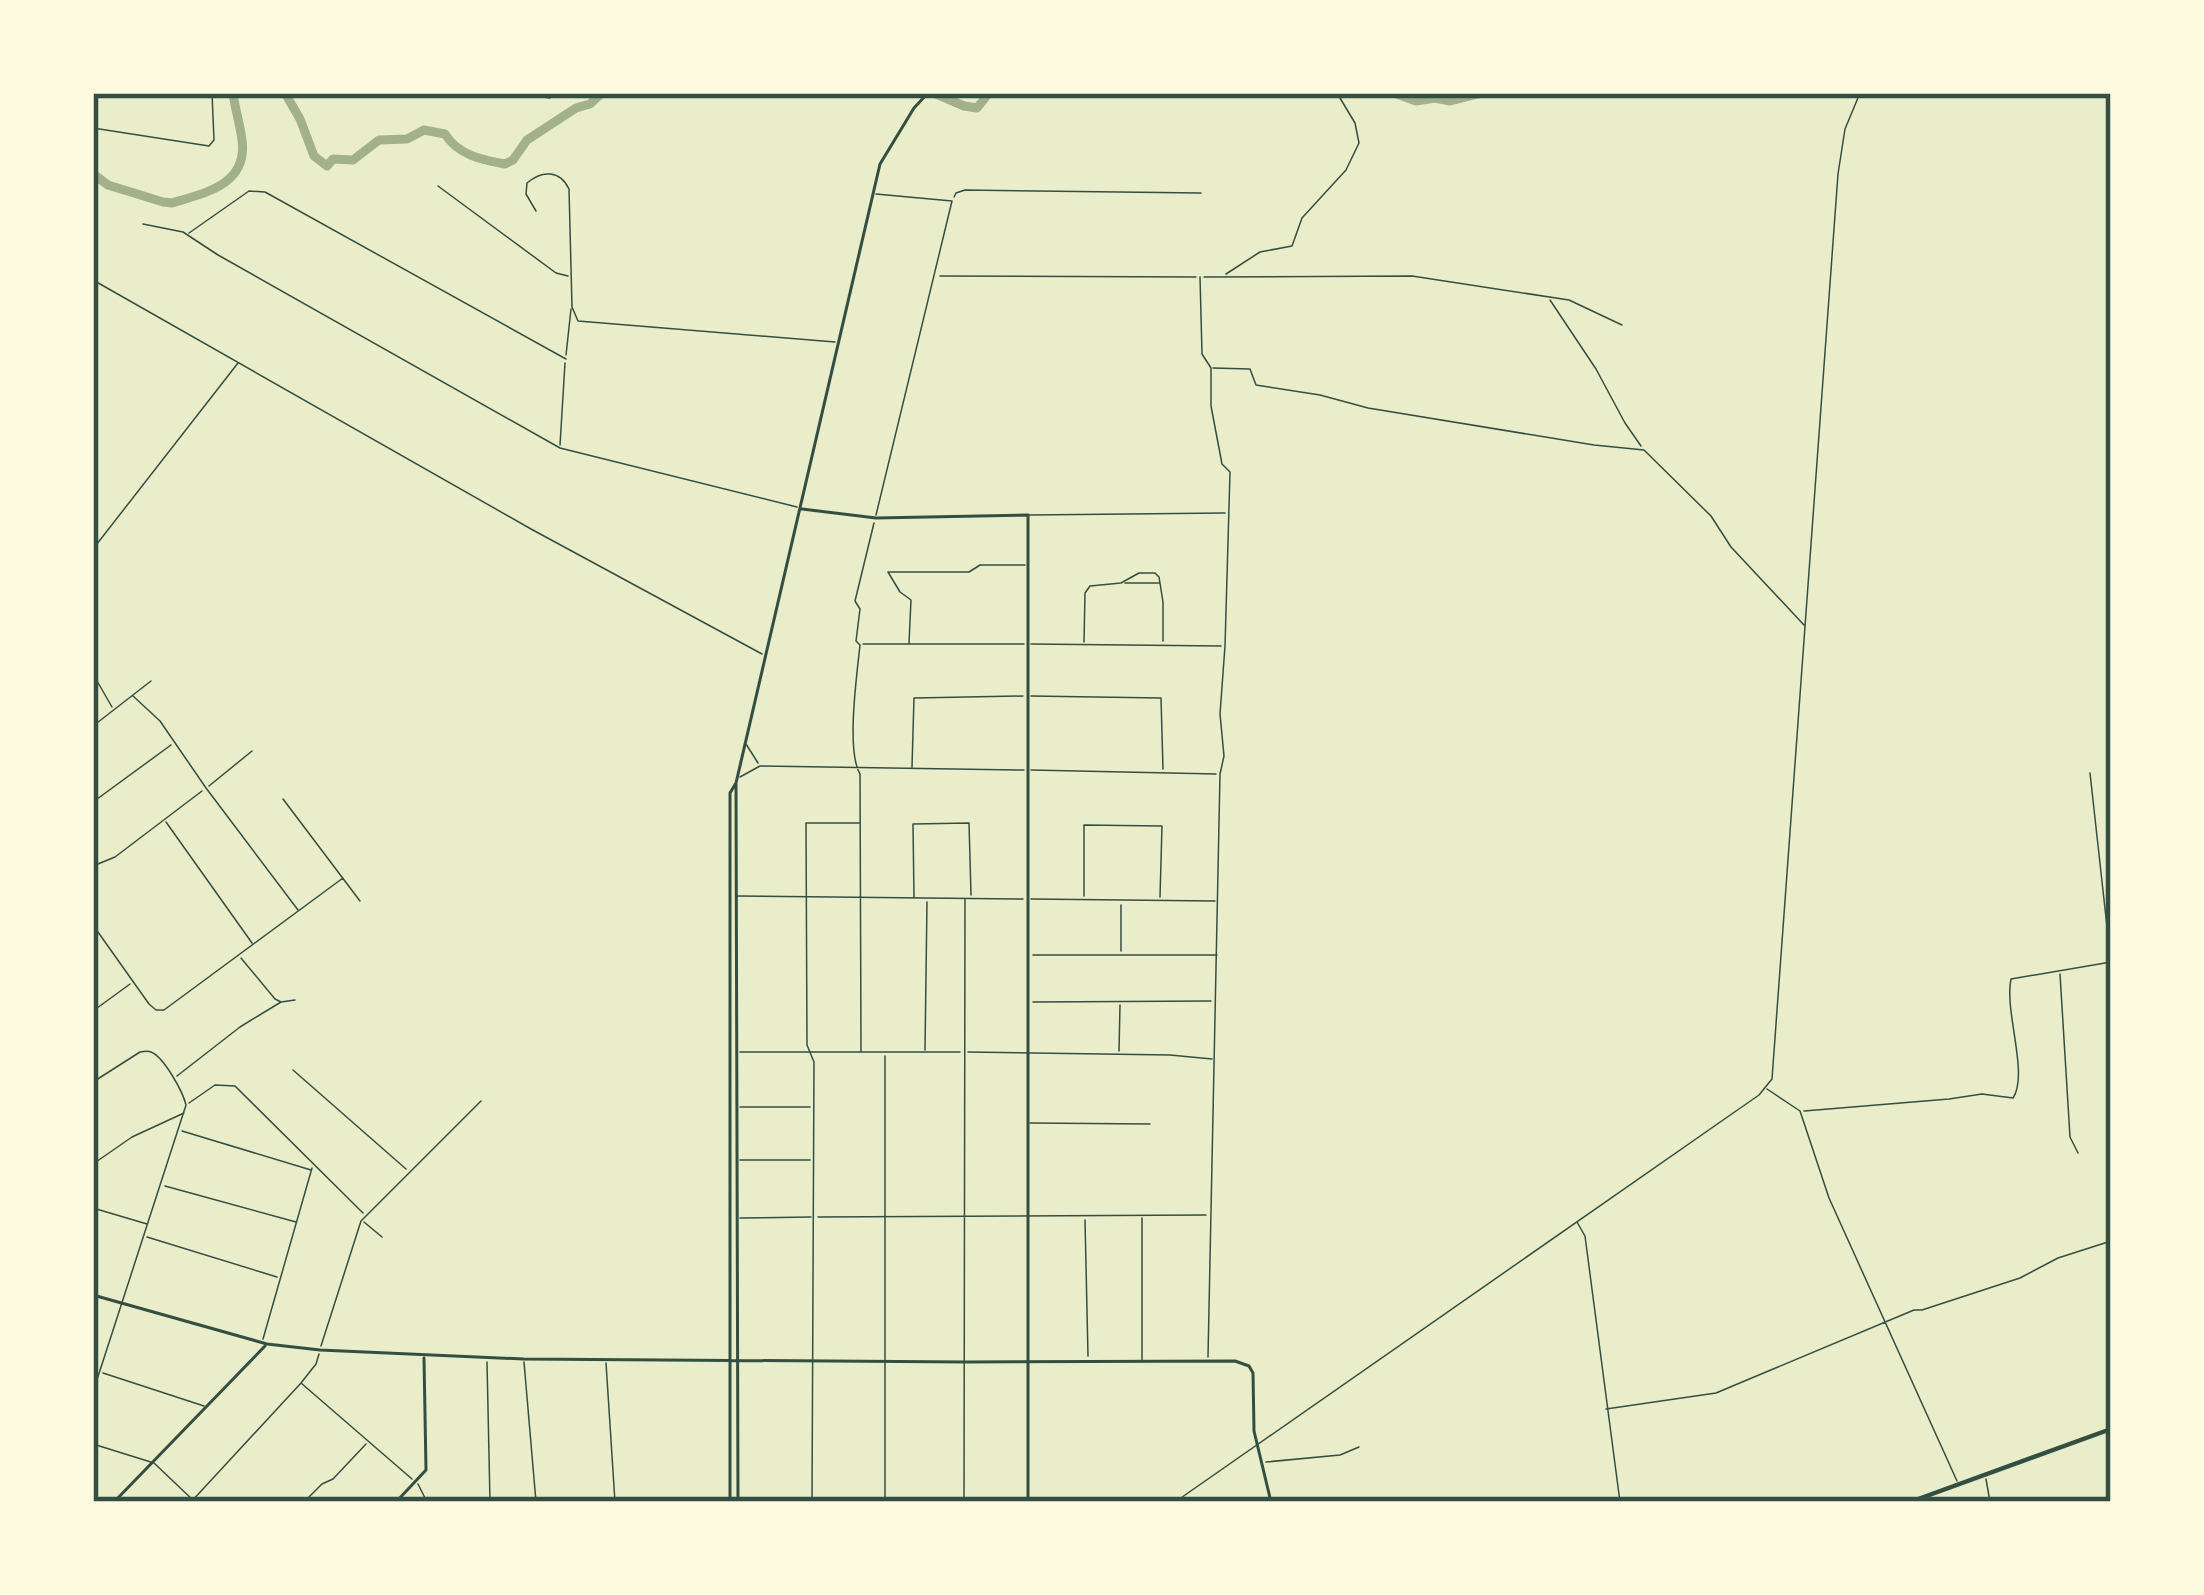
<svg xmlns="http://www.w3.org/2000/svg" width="2204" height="1595" font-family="Lato,sans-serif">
<rect width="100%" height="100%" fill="#e9edc9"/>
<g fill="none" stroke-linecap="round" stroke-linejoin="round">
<path stroke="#a3b18a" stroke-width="9" d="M285,93L300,119L314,156L327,166L333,159L353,160L379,140L407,139L424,130L445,134C458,155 482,160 505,164L513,160L527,140L576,108L590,104L602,93
M771,93H784
M934,93L964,106L977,108L989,93
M1394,93L1416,101L1435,98L1450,101L1482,93
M93,174L108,185L163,202L172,203C205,193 248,185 242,140C240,124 235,109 233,93"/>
<path stroke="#344e41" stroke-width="1.5" d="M515,93L550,98
M93,128L209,146L214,140L212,93
M438,186L556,273L568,276
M876,194L952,201L876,515
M954,197L956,193L965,190L1201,193
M536,211L526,194L527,183C542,170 560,170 569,189L572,307L578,321L835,342
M143,224L183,232L218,255L560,448L797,507
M189,233L249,191L265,192L566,359
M1226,274L1260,252L1292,246L1302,218L1346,170L1359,143L1355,123L1337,93
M940,276L1196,277
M1200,277L1202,354L1211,368V406L1222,464L1230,472L1225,646L1220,714L1224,756L1220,774L1208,1357
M1204,277L1412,276L1569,300L1622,325
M93,280L531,529L762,654
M1550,300L1596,369L1625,423L1641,446
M566,355L571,309
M1213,368L1250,369L1256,385L1320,395L1368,408L1594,445L1644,450L1711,516L1731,547L1804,625
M560,445L565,363
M1029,515L1225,513
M93,549L238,363
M1125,583H1159
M1084,642L1085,593L1090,586L1121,583L1139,573H1155L1159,577L1163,602V641
M909,643L911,600L900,592L888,572H969L980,565H1025
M863,644H1024
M1031,644L1221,646
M93,674L112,707
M133,696L160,721L206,788L298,910
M1031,696L1161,698L1163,769
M93,726L151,681
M746,744L758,763
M912,767L914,698L1023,696
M1031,770L1216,774
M2090,773L2111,963
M740,777L760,766L1024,770
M209,786L252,751
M283,799L360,901
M93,802L171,745
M166,822L252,943
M93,866L115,857L202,791
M737,896L1023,899
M1084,896V825L1162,826L1160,897
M914,898L913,824L969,823L971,895
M1031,899L1215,901
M1121,905V951
M93,925L149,1004L156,1010H164L343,878
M1033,955H1217
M241,958L275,999L281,1002L295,1000
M2060,974L2070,1137L2078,1153
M1033,1002L1211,1001
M93,1011L130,984
M925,1050L927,902
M1119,1051L1120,1005
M740,1052H960
M861,1052L860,774C846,751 857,674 860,645L856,641L860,609L855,601L874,523
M968,1052L1170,1055L1212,1059
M885,1056V1502
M293,1070L406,1169
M177,1076L240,1027L281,1002
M93,1082L140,1052C144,1052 147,1050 151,1052C164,1057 183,1092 186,1105L93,1392
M1767,1089L1800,1111L1829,1198L1957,1481
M189,1103L215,1085L235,1086L363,1213
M740,1107H810
M1804,1111L1949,1099L1982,1094L2013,1098C2029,1074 2004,1011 2011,979L2111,962
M1030,1123L1150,1124
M182,1131L311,1170
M740,1160H810
M93,1164L132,1137L184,1113
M165,1186L296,1222
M93,1208L147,1224
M818,1217L1206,1215
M740,1218L811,1217
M1085,1220L1088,1356
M364,1222L382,1237
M1577,1222L1585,1236L1620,1502
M147,1237L277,1277
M263,1339L312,1168
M321,1346L361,1221L481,1101
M1142,1360V1218
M487,1362L490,1502
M524,1362L536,1502
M606,1363L615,1502
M103,1373L204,1406
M301,1383L412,1479
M1606,1409L1716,1393L1914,1310H1922L2020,1278L2058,1258L2111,1241
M93,1444L154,1463L195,1502
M1266,1462L1340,1455L1359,1447
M1986,1479L1990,1502
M418,1484L427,1502
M191,1502L301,1383L316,1364L319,1354
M304,1502L322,1484L333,1479L366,1444
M812,1502L814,1062L807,1045L806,823H860
M964,1502L965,899
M1175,1502L1759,1095L1772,1079L1838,174L1845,129L1860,93"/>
<path stroke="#344e41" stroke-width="3" d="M802,509L876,518L1028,515V1502
M114,1502L265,1346
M396,1502L426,1470L424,1358"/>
<path stroke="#344e41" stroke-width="3" d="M736,784L738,1502
M93,1295L267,1344L320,1350L524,1359L966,1362L1235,1361L1249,1366L1253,1373L1254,1431L1271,1502
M730,1502V793L736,783L880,164L914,108L928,93"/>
<path stroke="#344e41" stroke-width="4.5" d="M1910,1502L2111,1429"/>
</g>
<rect width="2204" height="1595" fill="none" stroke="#fefae0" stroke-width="192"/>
<rect x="96" y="96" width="2012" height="1403" fill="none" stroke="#344e41" stroke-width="4.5"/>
</svg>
